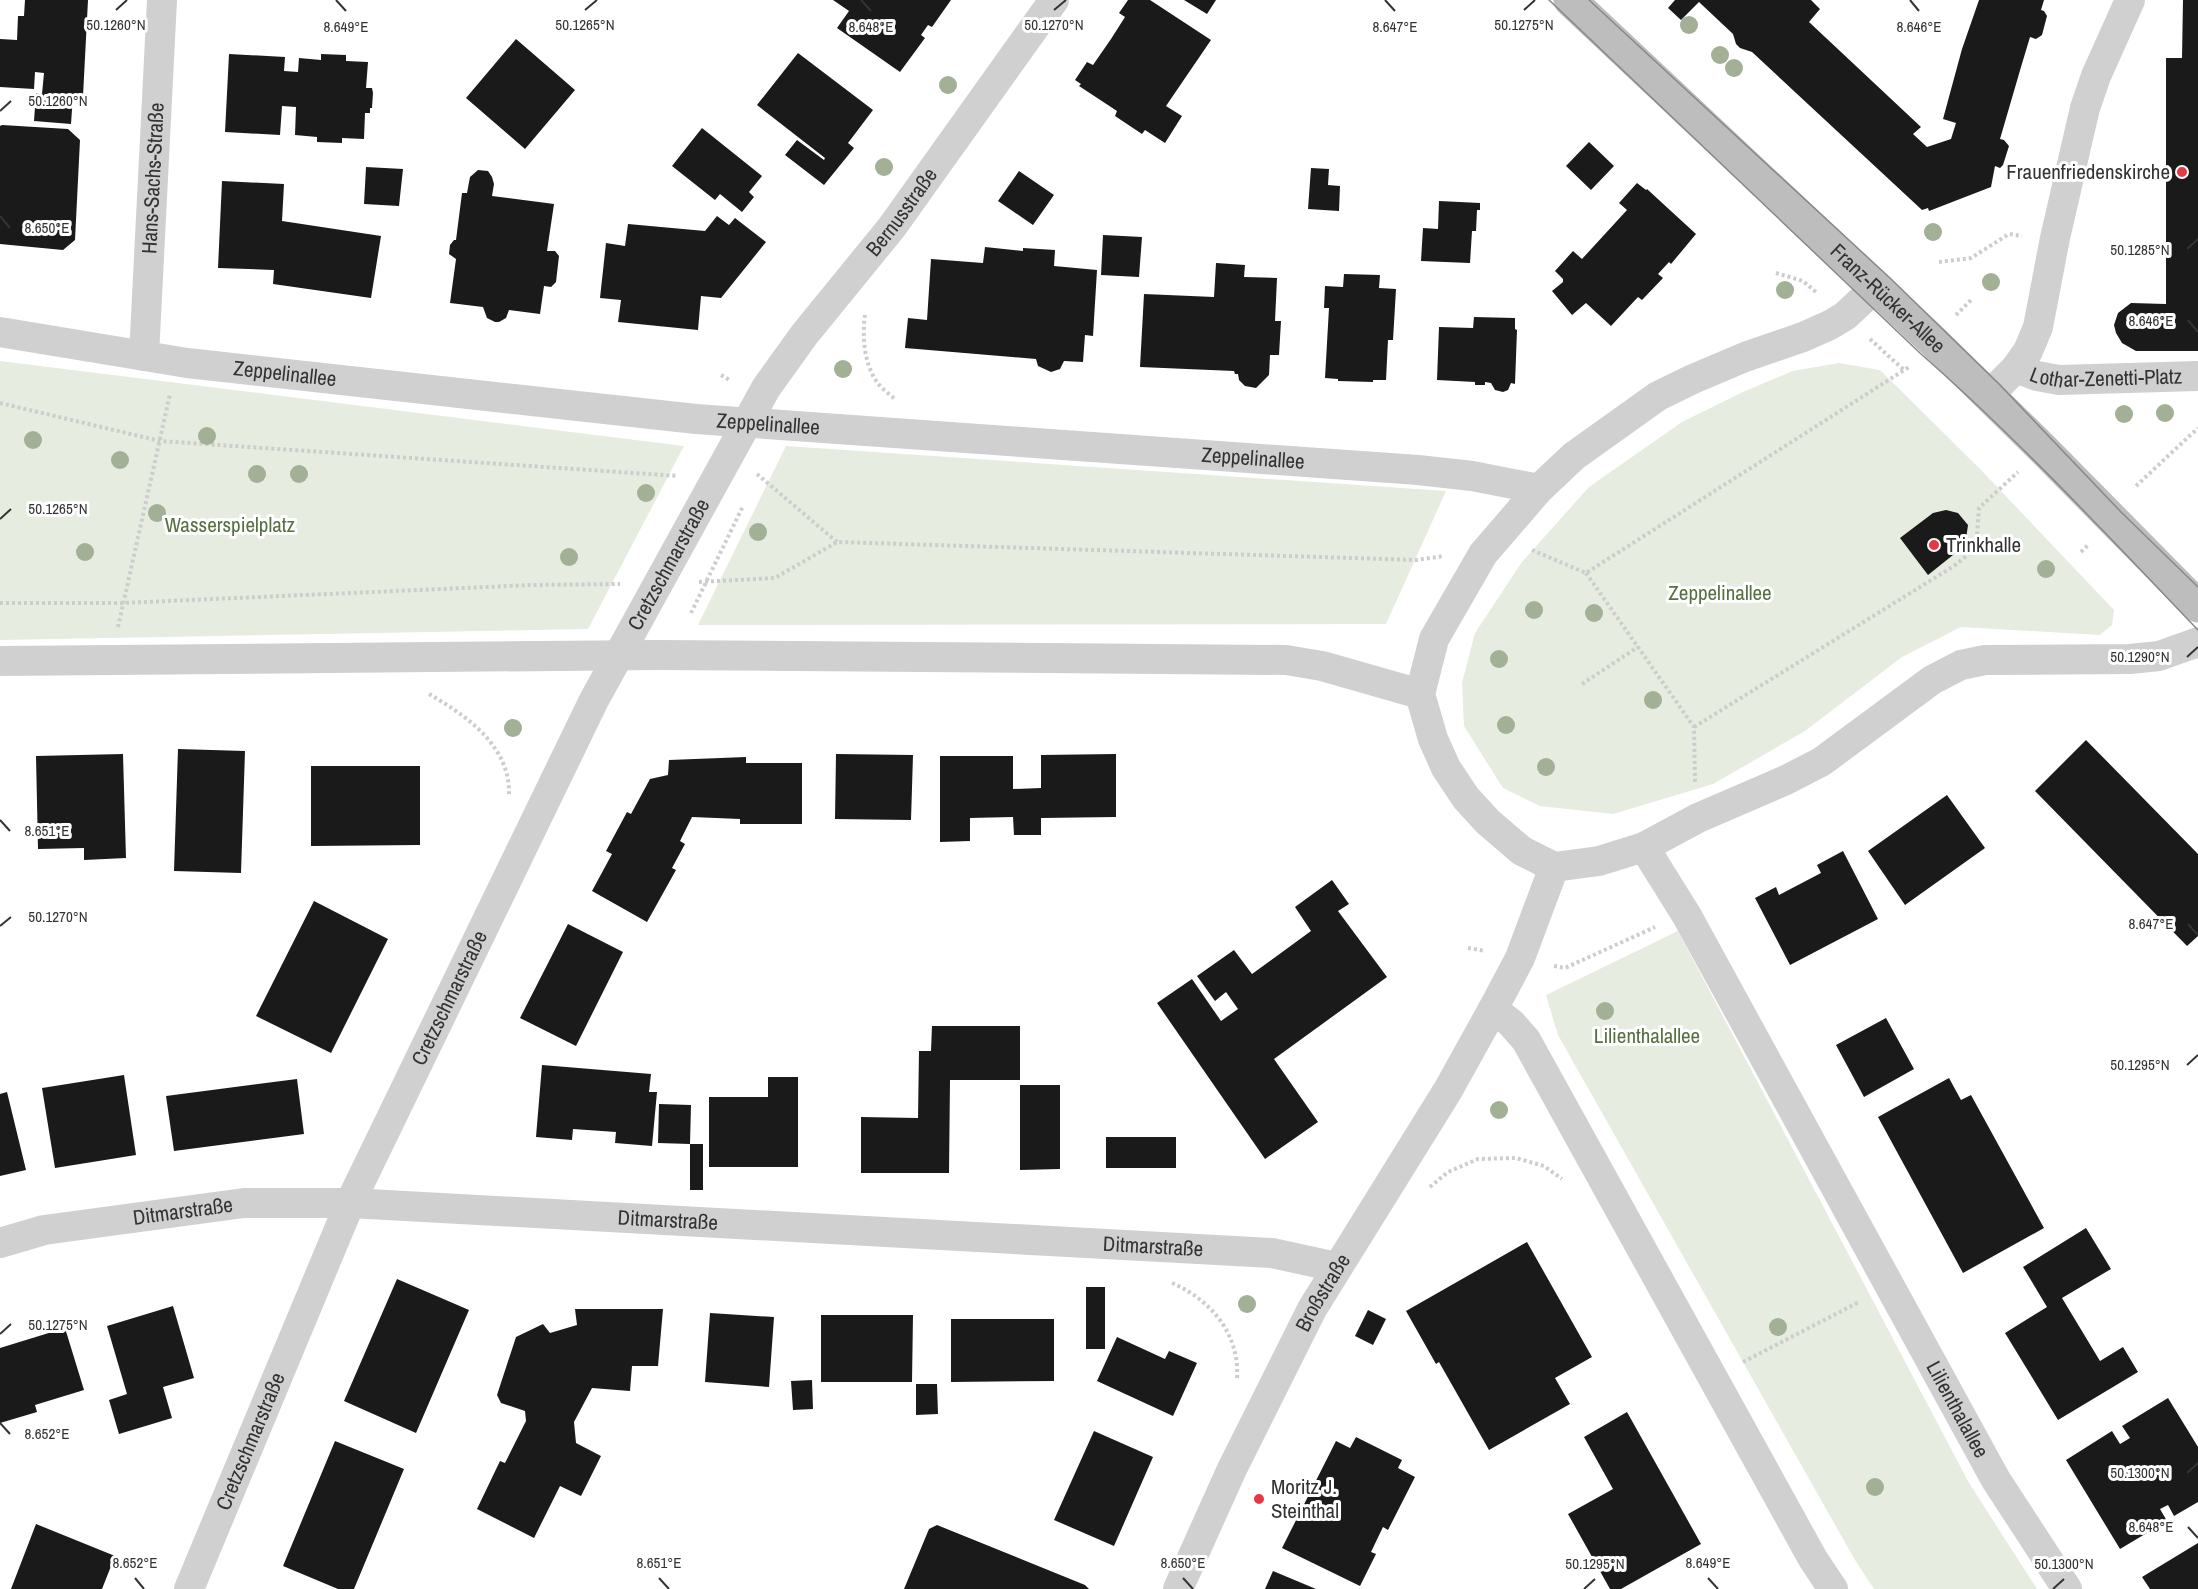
<svg xmlns="http://www.w3.org/2000/svg" width="2198" height="1589" font-family="'Archivo Narrow',sans-serif">
<rect width="100%" height="100%" fill="#fff"/>
<path fill="#e6ecdf" d="M0,361L684,446L588,629L0,640Z
M1839,363L1880,370L1981,470L2114,610L2112,625L2100,635L1961,627L1902,657L1805,731L1713,784L1613,814L1540,806L1503,788L1464,726L1462,683L1475,633L1522,562L1589,487L1682,422L1745,391L1793,371Z
M786,446L1446,491L1386,624L698,625Z
M1678,931L1969,1483L2037,1589H1874L1855,1560L1558,1035L1546,995Z"/>
<path fill="#1a1a1a" d="M25,0H88L83,96L73,95L71,124L34,121L36,93L42,94L44,73L35,72L34,89L0,87V39L17,40L18,16H24Z
M833,0H951L932,27L928,25L921,35L925,38L900,72L837,28L849,11Z
M1128,0H1150L1211,40L1166,106L1182,116L1165,143L1145,130L1142,134L1115,116L1117,111L1079,86L1081,84L1075,80L1087,62L1093,65L1111,39L1125,17L1119,13Z
M1184,0H1216L1207,14Z
M1675,0H1811L1820,9L1809,22L1921,127L1913,134L1927,147L1951,139L1956,123L1943,119L1962,49L1979,0H2044L2041,10L2044,11L2047,16L2042,35L2036,39L2030,37L2021,67L2000,139L2004,140L2009,146L2003,165L2000,168L1995,166L1991,187L1929,211L1928,208L1922,210L1752,52L1740,48L1736,44L1733,34L1699,2L1681,20L1668,8Z
M2183,0H2198V351H2136L2122,343L2116,333L2114,325L2118,313L2131,303L2166,304V58H2182Z
M516,39L575,90L525,149L466,98Z
M798,53L873,110L848,143L854,148L824,185L785,155L797,140L824,160L825,158L757,105Z
M229,54L285,57L284,71L298,72L299,58L321,60V54L346,55V61L368,62L366,88H372L373,93L372,108H370V113H365L364,139L342,138V143L317,142V137L295,135L296,107L282,106L280,135L225,132Z
M2,125L68,129L80,140L75,240L63,250L0,244V126Z
M702,128L762,176L749,192L754,197L742,212L720,194L715,200L672,166Z
M1589,142L1614,166L1591,190L1566,166Z
M366,167L403,169L399,206L364,204Z
M1311,168L1329,169L1328,185L1340,186L1339,211L1308,209Z
M478,170L488,171L492,177L494,184L492,196L554,204L547,251H555L559,256L556,282L551,287L544,286L540,314L509,310L506,318L499,322H495L487,318L483,307L450,303L456,259L449,254L450,245L454,240H456L462,193H467L470,177Z
M1019,171L1054,195L1033,225L998,201Z
M222,181L284,184L282,221L381,236L371,298L273,284L274,270L218,268Z
M1637,183L1646,190L1647,189L1696,234L1671,264L1669,262L1658,274L1663,278L1642,300L1638,297L1611,326L1586,303L1572,315L1552,291L1563,282V279L1555,271L1573,251L1582,259L1627,210L1619,203Z
M1439,201L1480,203V210H1477L1476,231H1472L1470,263L1421,261L1423,228L1438,229Z
M717,216L729,225L735,218L766,242L721,298L701,296L698,330L618,322L621,300L600,298L606,243L625,246L628,224L705,231Z
M1103,235L1142,237L1139,277L1101,275Z
M985,247L1023,251V248L1055,250L1054,266L1097,270L1093,336L1085,335L1083,362L1064,361L1060,369L1051,372L1038,366L1036,359L905,348L908,318L927,320L931,259L983,263Z
M1216,263L1245,265L1244,277L1277,278L1275,321H1281L1279,355H1270L1269,375L1256,388L1245,386L1239,380L1238,374H1235L1234,371L1140,367L1144,294L1214,297Z
M1344,274L1380,275L1379,288L1396,289L1393,340H1388L1386,380H1373V382L1338,381V379L1325,378L1329,308H1324L1325,286L1343,287Z
M1474,317L1515,318V329L1517,330L1515,384L1511,383L1508,390L1503,392L1495,390L1491,383L1485,382V385H1475V382L1437,380L1439,327L1473,328Z
M1946,510L1958,513L1968,525L1966,539L1958,551L1928,575L1900,538L1933,513Z
M2086,740L2198,854V936L2187,946L2035,791Z
M178,749L245,751L241,873L174,871Z
M123,754L126,858L84,860V848L38,849L36,756Z
M836,754L913,755L911,820L835,819Z
M1116,754V817L1041,818V835H1014L1013,817L970,818V841L940,842V756H1013V789L1041,788V755Z
M746,757V763H802V824H740V819L692,817L680,841L685,844L672,868L676,870L647,922L592,891L612,854L606,851L627,812L631,814L650,779L668,775L669,760Z
M311,766H420V845L311,846Z
M1947,795L1985,848L1905,905L1868,851Z
M1843,851L1878,919L1790,965L1755,898L1776,887L1779,895L1821,873L1817,865Z
M1332,880L1349,904L1338,911L1387,977L1274,1059L1318,1122L1265,1159L1157,1003L1192,979L1221,1021L1238,1009L1226,992L1215,1001L1197,976L1234,950L1252,974L1311,931L1295,907Z
M314,901L388,939L331,1053L256,1016Z
M568,924L623,952L576,1046L520,1018Z
M1886,1018L1914,1069L1864,1097L1836,1045Z
M932,1026H1020V1080H950L949,1173H861V1117L918,1118L919,1051H931Z
M542,1065L651,1074L649,1092H657L652,1146L615,1143L616,1132L573,1129L572,1140L536,1137Z
M124,1075L136,1155L55,1168L42,1088Z
M768,1077H798V1167H709V1097H768Z
M1949,1078L1961,1100L1971,1095L2044,1228L1963,1273L1878,1117Z
M297,1079L304,1134L174,1151L166,1096Z
M1020,1085H1060V1169L1020,1170Z
M7,1092L26,1170L0,1176V1094Z
M659,1104L691,1105L690,1144L658,1143Z
M1106,1137H1176V1168H1106Z
M690,1144H703V1190H690Z
M2086,1228L2111,1269L2062,1298L2100,1361L2123,1347L2138,1372L2058,1420L2005,1333L2047,1307L2023,1267Z
M1527,1242L1592,1357L1555,1378L1570,1404L1489,1450L1439,1362L1436,1364L1406,1311Z
M397,1279L469,1310L416,1433L344,1401Z
M1086,1287H1105V1349H1086Z
M173,1306L194,1378L163,1387L172,1418L119,1434L109,1400L127,1394L107,1326Z
M575,1309H663L658,1366H632L630,1391L592,1388L574,1422L576,1443L601,1456L581,1496L560,1486L534,1538L477,1509L500,1461L505,1463L526,1421L525,1411L501,1403L497,1395L516,1337L543,1324L550,1333L577,1325Z
M1368,1310L1386,1319L1373,1345L1355,1336Z
M710,1313L774,1317L769,1387L705,1382Z
M821,1315H913L912,1382H821Z
M951,1319H1054V1381L951,1382Z
M65,1328L84,1390L35,1405L37,1412L0,1423V1348Z
M1117,1337L1165,1359L1169,1351L1197,1363L1173,1416L1097,1381Z
M812,1380L813,1409L793,1410L791,1381Z
M916,1384H937L938,1414L916,1415Z
M2168,1398L2198,1447V1502L2174,1516L2168,1505L2160,1509L2167,1521L2120,1549L2066,1460L2112,1431L2120,1444L2130,1438L2122,1426Z
M1627,1412L1701,1544L1621,1589H1610L1568,1514L1613,1489L1584,1437Z
M1094,1431L1153,1457L1114,1546L1054,1520Z
M1356,1437L1402,1460L1398,1468L1415,1477L1388,1530L1383,1527L1371,1552L1376,1554L1360,1586L1282,1548L1336,1441L1350,1448Z
M335,1441L404,1469L354,1589H338L283,1566Z
M36,1524L115,1556L102,1589H11Z
M937,1525L1085,1585L1089,1589H904L929,1529Z
M2198,1543V1589H2150L2142,1577Z
M1273,1571L1316,1589H1265Z"/>
<g fill="none" stroke-linecap="round" stroke-linejoin="round">
<path stroke="#cdcdcd" stroke-width="4" stroke-dasharray="3 3" stroke-linecap="butt" d="M1939,262L1971,258L2009,234L2022,236
M1776,273L1803,281L1817,293
M865,315C862,336 864,364 877,382C881,388 889,394 895,399
M1956,315L1973,298
M1870,339L1905,371
M721,375L731,381
M0,403L160,441L678,476
M757,474L837,542
M2136,486L2198,428
M1532,550L1586,573L1909,367
M2081,552L2089,544
M1586,573L1694,727L1695,782
M699,582L775,578L837,542L1416,560L1444,556
M0,603H122L532,585L620,584
M691,613L743,506
M118,627L170,394
M1582,684L1638,647
M429,694C467,716 510,746 509,794
M1694,727L1954,566L1976,548L1979,508L2018,472
M1468,948L1485,951
M1554,966L1565,968L1655,927
M1430,1187L1448,1172L1478,1159L1516,1158L1544,1166L1562,1179
M1172,1283C1211,1300 1240,1334 1237,1379
M1743,1362L1859,1302"/>
<g stroke="#d0d0d0" stroke-width="30">
<path d="M1876,287L1845,316L1830,325L1803,337L1745,357L1693,379L1658,396L1574,456L1539,489L1483,554L1434,639L1420,694L1433,739L1446,768L1466,798L1488,822L1522,851L1554,867L1599,861L1644,847L1698,818L1786,780L1821,762L1932,680L1961,665L1985,660L2130,659L2159,656L2198,642"/>
<path id="s1" d="M0,332L187,363L696,419L1418,470L1472,476L1539,489"/>
<path id="s2" d="M144,356L162,0"/>
<path id="s3" d="M2016,368L2037,376L2059,380L2198,376"/>
<path d="M1989,395L2016,368L2028,351L2038,327L2055,238L2085,108L2096,76L2130,0"/>
<path d="M0,661L659,655L1286,660L1322,666L1420,694"/>
<path id="s4" d="M1644,847L1687,916L1996,1480L2067,1589"/>
<path d="M1493,1009L1511,1023L1526,1040L1813,1559L1833,1589"/>
<path id="s5" d="M0,1243L44,1230L244,1203H350L1272,1253L1336,1267"/>
<path id="s6" d="M189,1589L350,1203L594,700L766,388L804,335L892,227L1054,0"/>
<path id="s7" d="M1178,1589L1232,1469L1312,1309L1448,1090L1493,1009L1520,958L1554,867"/>
</g>
<path stroke="#bdbdbd" stroke-width="33" id="s8" d="M1570,0L1933,341L2043,449L2198,606"/>
<path stroke="#888" stroke-width="1.5" d="M1549,0L1921,354C2019,440 2108,536 2198,630
M1589,0L1890,278L2000,385L2121,512L2198,587"/>
</g>
<g fill="#a2b095">
<circle cx="1689" cy="25" r="9"/>
<circle cx="1720" cy="55" r="9"/>
<circle cx="1734" cy="68" r="9"/>
<circle cx="948" cy="85" r="9"/>
<circle cx="884" cy="167" r="9"/>
<circle cx="1933" cy="232" r="9"/>
<circle cx="1991" cy="282" r="9"/>
<circle cx="1785" cy="290" r="9"/>
<circle cx="843" cy="369" r="9"/>
<circle cx="2165" cy="413" r="9"/>
<circle cx="2124" cy="414" r="9"/>
<circle cx="207" cy="436" r="9"/>
<circle cx="33" cy="440" r="9"/>
<circle cx="120" cy="460" r="9"/>
<circle cx="257" cy="474" r="9"/>
<circle cx="299" cy="474" r="9"/>
<circle cx="646" cy="493" r="9"/>
<circle cx="157" cy="513" r="9"/>
<circle cx="758" cy="532" r="9"/>
<circle cx="85" cy="552" r="9"/>
<circle cx="569" cy="557" r="9"/>
<circle cx="2046" cy="569" r="9"/>
<circle cx="1534" cy="610" r="9"/>
<circle cx="1594" cy="613" r="9"/>
<circle cx="1499" cy="659" r="9"/>
<circle cx="1653" cy="700" r="9"/>
<circle cx="1506" cy="725" r="9"/>
<circle cx="513" cy="728" r="9"/>
<circle cx="1546" cy="767" r="9"/>
<circle cx="1605" cy="1011" r="9"/>
<circle cx="1499" cy="1110" r="9"/>
<circle cx="1247" cy="1304" r="9"/>
<circle cx="1778" cy="1327" r="9"/>
<circle cx="1875" cy="1487" r="9"/>
</g>
<path fill="none" stroke="#333" stroke-width="2" d="M336,0L346,11M861,0L871,11M1385,0L1395,11M1910,0L1919,11M116,10L127,0M585,10L597,0M1054,10L1066,0M1524,10L1535,0M0,111L11,101M0,216L10,228M2187,249L2198,239M2188,320L2198,332M0,519L11,509M2187,657L2198,647M0,820L10,831M2188,924L2198,935M0,926L11,917M2187,1065L2198,1055M0,1334L11,1324M0,1423L10,1434M2187,1473L2198,1463M2188,1527L2198,1538M135,1578L144,1589M659,1578L669,1589M1183,1578L1193,1589M1708,1578L1718,1589M1584,1589L1595,1579M2053,1589L2064,1579"/>
<g fill="#e63946" stroke="#fff" stroke-width="2">
<circle cx="2182" cy="172" r="6"/>
<circle cx="1934" cy="545" r="6"/>
<circle cx="1259" cy="1499" r="6"/>
</g>
<g text-anchor="middle" stroke-width="6" stroke-linejoin="round" paint-order="stroke">
<g font-size="21" fill="#333" stroke="#fff" text-anchor="start">
<text x="2170" y="179" text-anchor="end">Frauenfriedenskirche</text>
<text x="1946" y="552">Trinkhalle</text>
<text x="1271" y="1494">Moritz J.<tspan x="1271" dy="24">Steinthal</tspan></text>
</g>
<g font-size="21" fill="#333" stroke="#fff">
<text dy="7" stroke="none"><textPath href="#s2" startOffset="178">Hans-Sachs-Straße</textPath></text>
<text dy="7" stroke="none"><textPath href="#s6" startOffset="1556">Bernusstraße</textPath></text>
<text dy="7" stroke="none"><textPath href="#s8" startOffset="436">Franz-Rücker-Allee</textPath></text>
<text dy="7" stroke="none"><textPath href="#s3" startOffset="92">Lothar-Zenetti-Platz</textPath></text>
<text dy="7" stroke="none"><textPath href="#s1" startOffset="288">Zeppelinallee</textPath></text>
<text dy="7" stroke="none"><textPath href="#s1" startOffset="774">Zeppelinallee</textPath></text>
<text dy="7" stroke="none"><textPath href="#s1" startOffset="1260">Zeppelinallee</textPath></text>
<text dy="7" stroke="none"><textPath href="#s6" startOffset="1132">Cretzschmarstraße</textPath></text>
<text dy="7" stroke="none"><textPath href="#s6" startOffset="646">Cretzschmarstraße</textPath></text>
<text dy="7" stroke="none"><textPath href="#s5" startOffset="186">Ditmarstraße</textPath></text>
<text dy="7" stroke="none"><textPath href="#s5" startOffset="672">Ditmarstraße</textPath></text>
<text dy="7" stroke="none"><textPath href="#s5" startOffset="1158">Ditmarstraße</textPath></text>
<text dy="7" stroke="none"><textPath href="#s7" startOffset="330">Broßstraße</textPath></text>
<text dy="7" stroke="none"><textPath href="#s4" startOffset="644">Lilienthalallee</textPath></text>
<text dy="7" stroke="none"><textPath href="#s6" startOffset="160">Cretzschmarstraße</textPath></text>
</g>
<g font-size="21" fill="#56703f" stroke="#fff">
<text x="230" y="532">Wasserspielplatz</text>
<text x="1720" y="600">Zeppelinallee</text>
<text x="1647" y="1043">Lilienthalallee</text>
</g>
</g>
<g font-size="15" text-anchor="middle" fill="#333" stroke="#fff" stroke-width="6" stroke-linejoin="round" paint-order="stroke">
<text x="116" y="30">50.1260°N</text>
<text x="585" y="30">50.1265°N</text>
<text x="1054" y="30">50.1270°N</text>
<text x="1524" y="30">50.1275°N</text>
<text x="346" y="32">8.649°E</text>
<text x="871" y="32">8.648°E</text>
<text x="1395" y="32">8.647°E</text>
<text x="1919" y="32">8.646°E</text>
<text x="58" y="106">50.1260°N</text>
<text x="47" y="233">8.650°E</text>
<text x="2140" y="255">50.1285°N</text>
<text x="2151" y="326">8.646°E</text>
<text x="58" y="514">50.1265°N</text>
<text x="2140" y="662">50.1290°N</text>
<text x="47" y="836">8.651°E</text>
<text x="58" y="922">50.1270°N</text>
<text x="2151" y="929">8.647°E</text>
<text x="2140" y="1070">50.1295°N</text>
<text x="58" y="1330">50.1275°N</text>
<text x="47" y="1439">8.652°E</text>
<text x="2140" y="1478">50.1300°N</text>
<text x="2151" y="1532">8.648°E</text>
<text x="135" y="1568">8.652°E</text>
<text x="659" y="1568">8.651°E</text>
<text x="1183" y="1568">8.650°E</text>
<text x="1708" y="1568">8.649°E</text>
<text x="1595" y="1569">50.1295°N</text>
<text x="2064" y="1569">50.1300°N</text>
</g>
</svg>
